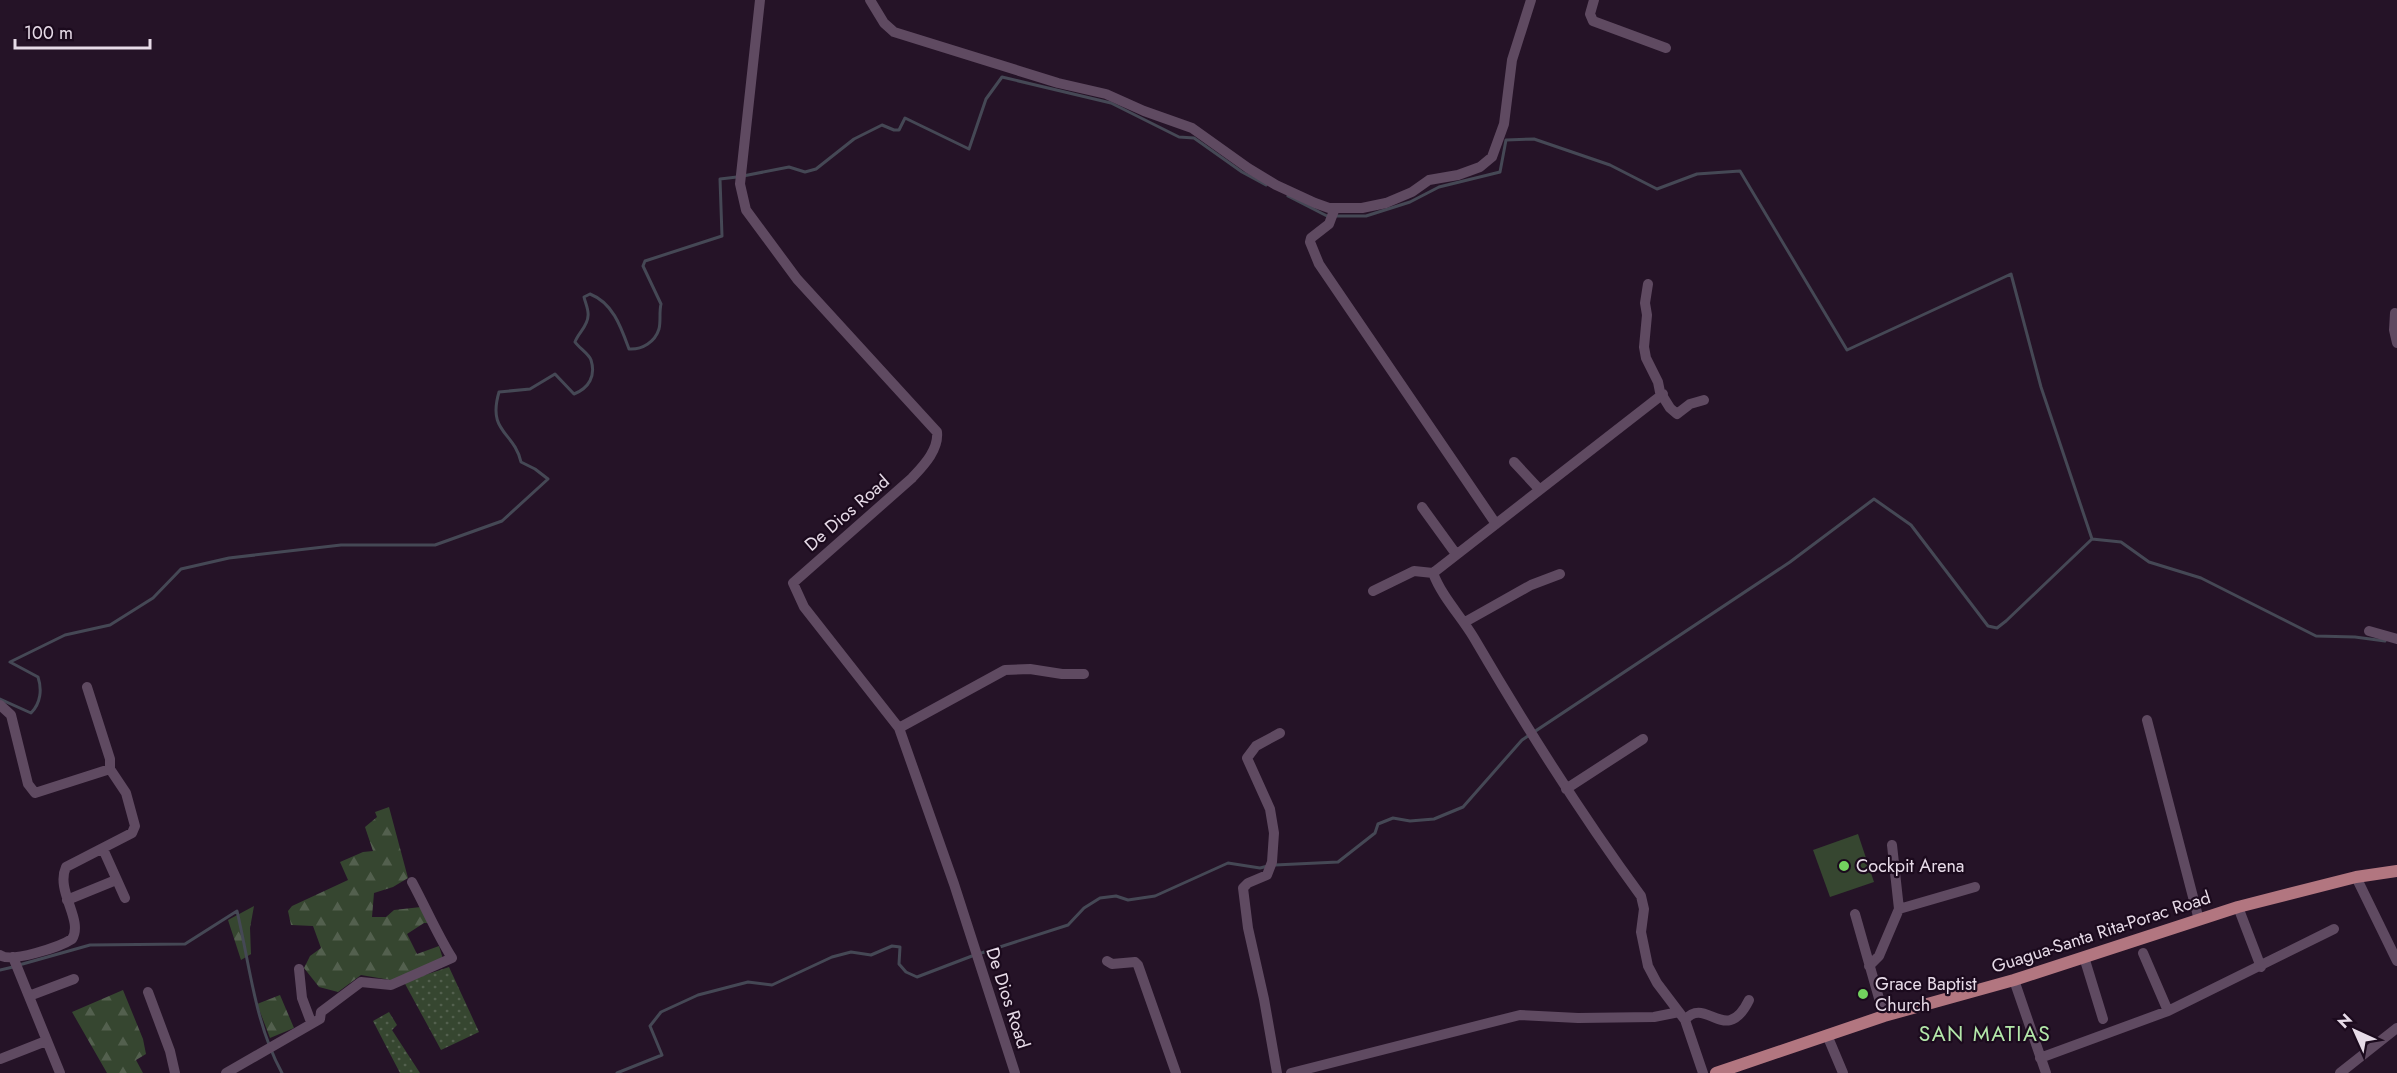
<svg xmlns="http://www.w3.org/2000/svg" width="2397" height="1073" font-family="Jost,sans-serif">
<defs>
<pattern id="grass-dots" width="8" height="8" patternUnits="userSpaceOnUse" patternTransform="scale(1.5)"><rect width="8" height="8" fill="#364630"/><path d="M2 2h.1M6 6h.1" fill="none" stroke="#53604e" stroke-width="1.8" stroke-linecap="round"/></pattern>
<pattern id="forest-firs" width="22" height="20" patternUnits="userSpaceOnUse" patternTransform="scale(1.5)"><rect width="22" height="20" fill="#364630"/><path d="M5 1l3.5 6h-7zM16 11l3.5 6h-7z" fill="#53604e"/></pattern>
</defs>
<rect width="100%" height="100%" fill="#251327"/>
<path fill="url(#grass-dots)" d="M449,967L479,1032L441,1050L404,982Z
M389,1012L397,1025L392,1030L420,1073H400L373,1021Z"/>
<path fill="url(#forest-firs)" d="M389,807L408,878L393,887L374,893L372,917H386L394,910L421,907L432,923H424L407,934L417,954L439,946L443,959L396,981L361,975L338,992L319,987L304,968L310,956L321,948L313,926L291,925L288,911L292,906L348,880L340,862L363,852L373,851L365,827L377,817L375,812Z
M254,906L250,928L251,954L241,960L228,920Z
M123,990L143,1039L146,1054L136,1060L143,1073H107L72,1012Z
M280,995L294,1028L270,1038L257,1004Z"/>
<path fill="#364630" d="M1858,834L1874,882L1830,897L1813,850Z"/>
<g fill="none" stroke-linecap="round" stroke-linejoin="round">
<path stroke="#454855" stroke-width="3" d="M743,176L789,167L805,172L816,169L854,139L882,125L894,130H899L905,118L969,149L986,99L1002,77L1111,103L1179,137L1194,138L1242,172L1266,185
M1288,196L1327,216H1366L1410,202L1439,187L1500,172L1506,140L1534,139L1610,165L1657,189L1697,174L1740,171L1847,350L2011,274L2041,387L2092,539
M0,699L31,713C41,703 42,689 38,677L10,662L65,635L110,625L153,598L181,569L229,558L341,545H435L502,521L548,479L535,469L521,462C514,431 487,433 499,392L530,389L555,374L574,394C589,388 596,376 591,360C589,354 579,348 575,342C578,333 588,326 588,316C589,310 585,302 584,297L590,294C613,303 621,327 629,349C642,350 655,342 659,329C661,321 659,312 661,304L643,266L645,261L722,236L720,179L737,177
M1275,865L1338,862L1375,833L1378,824L1393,818L1410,821L1434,819L1463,807L1522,740L1790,562L1874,499L1911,525L1988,626L1997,628L2006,621L2092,539L2121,542L2149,562L2201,578L2316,636L2355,637L2385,641
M19,965L90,945L185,944L237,911C250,966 255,1024 282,1073
M0,970L13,967
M617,1073L662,1055L650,1026L661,1012L698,995L748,982L772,985L832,957L851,952L871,955L892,946L900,947L899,964L906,972L917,977L972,956L1068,925L1084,908L1100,898L1116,896L1128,900L1155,896L1228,863L1260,868L1268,866"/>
<path stroke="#5f4a61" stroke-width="10" d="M760,0L740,184L746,210L797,279L937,432C939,450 923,466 912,478L793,583L804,607L899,728L954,884L1015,1073
M870,0L884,23L894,32L1058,83L1106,94L1144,111L1192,128L1248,168L1276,185L1315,203L1329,208H1362L1386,203L1412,192L1429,180L1458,175L1480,167L1492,157L1504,124L1512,60L1531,0
M1594,0L1590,14L1593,21L1666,48
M1335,208L1329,224L1311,238L1310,242L1319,264L1496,524
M1648,284L1645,303L1647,315L1644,347L1646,358L1658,382L1660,392L1670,408L1677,414L1690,404L1704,400
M2395,313L2394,330L2397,343
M1663,394L1433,573C1442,597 1461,616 1474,638C1526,727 1580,813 1641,896L1644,909L1641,932L1648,966L1657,983L1685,1020L1703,1073
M1514,462L1539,489
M1422,507L1456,554
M1373,591L1414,571L1433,573
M1465,622L1531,585L1560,574
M2369,631L2397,639
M87,687L110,759V769
M0,705L11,715L28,784L35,793L110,769L126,793L135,826L132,833L66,867C55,891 84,920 72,939C60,947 11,963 0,955
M2147,720L2199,920
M899,728L1005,670L1030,669L1062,674H1084
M1566,789L1643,739
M103,849L125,898
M2356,877L2397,961
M67,900L116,880
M2238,907L2261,967
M1899,909L1975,887
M1855,914L1884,1016
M2143,953L2168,1011
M13,957L60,1073
M2084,957L2103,1019
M1107,961L1112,964L1135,962L1138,965L1176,1073
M1869,966L1879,956L1899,909L1892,845
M299,969L302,998L311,1022
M2014,980L2046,1073
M148,992L170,1051L175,1073
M29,996L74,979
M1685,1020C1706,995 1726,1047 1749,1000
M1827,1035L1843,1073
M2040,1058L2168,1011L2334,929
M0,1059L46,1041
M226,1073L320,1019L321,1012L361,982L391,985L452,958C437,934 426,908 412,882
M1277,1073L1264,999L1248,928L1243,888L1248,883L1267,875L1272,862L1274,833L1270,809L1247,758L1256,746L1280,733
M1291,1073L1520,1015L1578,1018L1654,1017L1679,1012
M2340,1073L2397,1028"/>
<path stroke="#b27680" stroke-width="12" d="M1716,1073L1884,1016L2014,980L2238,907L2356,877L2397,871"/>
</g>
<g fill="#72d25e" stroke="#1b0a1d" stroke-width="2">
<circle cx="1844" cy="866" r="6"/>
<circle cx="1863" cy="994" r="6"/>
</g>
<g text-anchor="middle" stroke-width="4.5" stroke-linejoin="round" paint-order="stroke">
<g font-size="18" fill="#e7dbe8" stroke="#1b0a1d">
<text transform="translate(847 513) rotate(-41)" y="6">De Dios Road</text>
<text transform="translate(2101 932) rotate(-18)" y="6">Guagua-Santa Rita-Porac Road</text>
<text transform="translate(1008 998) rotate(72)" y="6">De Dios Road</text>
</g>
<g font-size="18" fill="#e7dbe8" stroke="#1b0a1d" text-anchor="start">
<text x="1856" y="872">Cockpit Arena</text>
<text x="1875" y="990">Grace Baptist<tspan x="1875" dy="21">Church</tspan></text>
</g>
<g font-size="21" letter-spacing="1.5" fill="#b4e8aa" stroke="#1b0a1d">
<text x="1985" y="1041">SAN MATIAS</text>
</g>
</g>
<g transform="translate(2355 1031) rotate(315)" stroke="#1b0a1d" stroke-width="4.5" paint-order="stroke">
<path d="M0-4.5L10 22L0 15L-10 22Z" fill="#e7dbe8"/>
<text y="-9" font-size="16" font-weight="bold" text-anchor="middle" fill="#e7dbe8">N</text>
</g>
<path d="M15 39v9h135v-9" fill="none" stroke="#e7dbe8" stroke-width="3"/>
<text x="24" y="39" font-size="18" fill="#e7dbe8" stroke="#1b0a1d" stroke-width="4.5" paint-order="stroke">100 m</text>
</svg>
